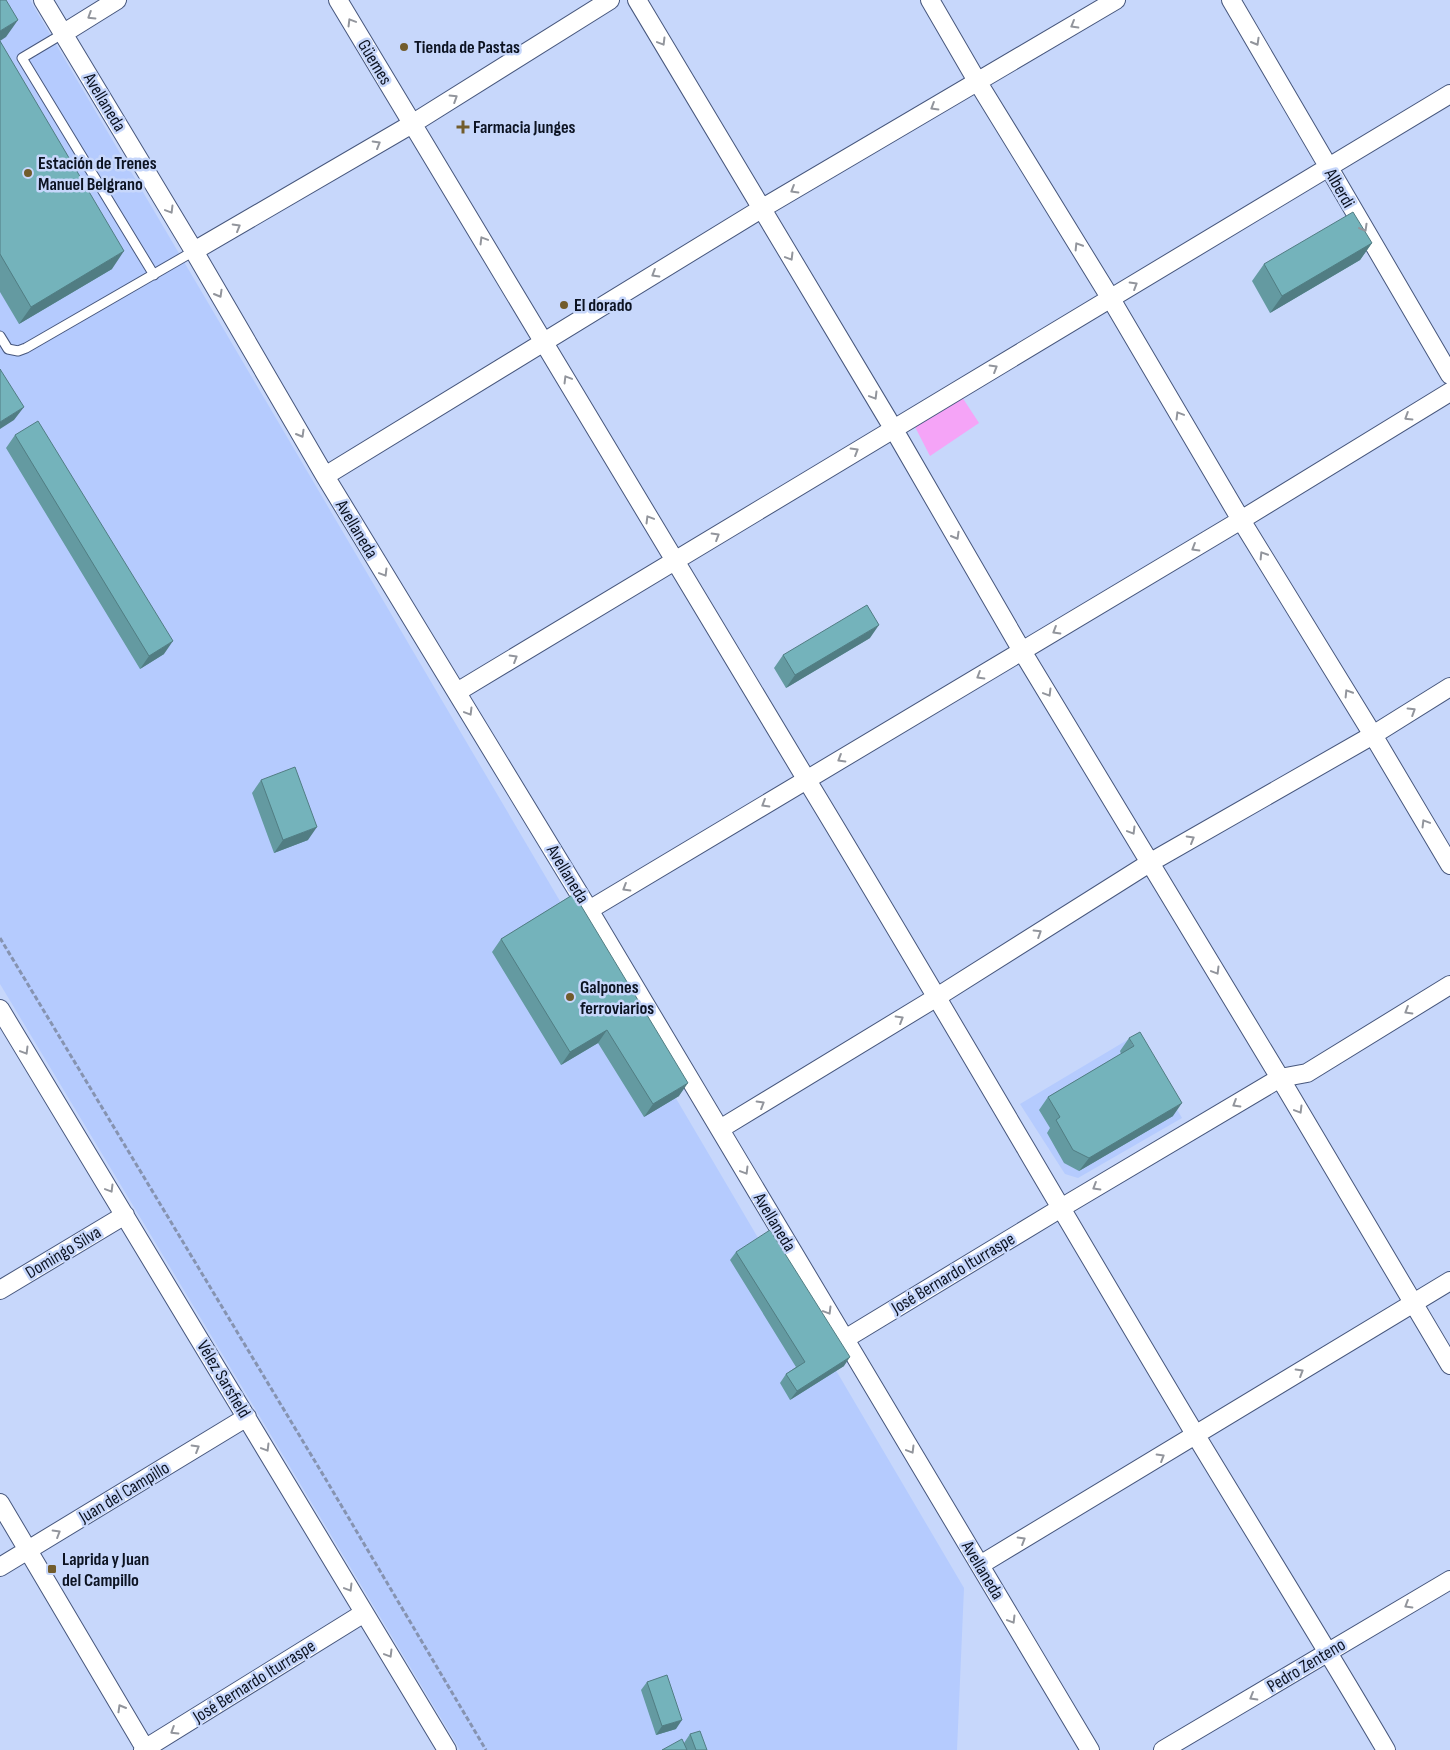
<svg xmlns="http://www.w3.org/2000/svg" width="1450" height="1750" font-family="'Sofia Sans Condensed',sans-serif">
<rect width="100%" height="100%" fill="#c7d7fb"/>
<path fill="#b5cbfe" d="M0,0H30L964,1588L957,1750H460L0,984Z
M1134,1036L1182,1118L1078,1178L1065,1174L1020,1104Z"/>
<path fill="#f5a4f7" d="M962,397L979,423L930,456L914,425Z"/>
<g fill="none" stroke-linecap="round" stroke-linejoin="round">
<defs>
<path id="lane" d="M64,33L22,58L154,275
M0,336L8,349L18,351L26,348L194,251"/>
<path id="street" d="M43,0L194,251L325,476L589,910L1090,1750
M338,0C494,261 652,521 808,782C939,998 1065,1217 1195,1434C1259,1540 1324,1644 1386,1750
M637,0L893,428L1022,651L1280,1078L1450,1365
M930,0L977,81L1111,299L1241,520L1373,735L1450,865
M1231,0L1450,375
M64,33L117,0
M194,251L412,124L610,0
M325,476L761,209L1116,0
M457,692C788,493 1119,293 1450,94
M589,910L1241,520L1450,392
M0,1009L447,1750
M720,1129L937,997L1151,862L1373,735L1450,687
M0,1290L125,1215
M845,1339L1061,1208L1280,1078L1307,1073L1450,985
M0,1503L146,1750
M980,1565L1450,1281
M0,1567L247,1417
M143,1750L364,1613
M1163,1750L1450,1580"/>
</defs>
<use href="#lane" stroke="#47577d" stroke-width="11"/>
<use href="#street" stroke="#47577d" stroke-width="20"/>
<path stroke="#8693b0" stroke-width="3" stroke-dasharray="5 2.5" stroke-linecap="butt" d="M0,938L325,1478L486,1750"/>
<use href="#lane" stroke="#fff" stroke-width="9"/>
<use href="#street" stroke="#fff" stroke-width="18"/>
</g>
<path fill="#649aa1" d="M0,41L112,269L19,324L0,292Z
M1372,243L1360,260L1270,313L1252,281L1264,264Z
M15,435L164,654L140,669L6,448Z
M870,638L786,688L774,668L783,655Z
M261,780L308,840L274,853L252,793Z
M574,894L679,1096L644,1117L598,1043L561,1065L492,952L501,939Z
M1129,1038L1173,1116L1079,1171L1064,1163L1047,1133L1050,1128L1039,1110L1048,1097L1121,1054L1120,1051Z
M736,1252L844,1366L790,1400L780,1383L786,1374L796,1367L730,1260Z
M647,1682L676,1729L656,1735L641,1690Z
M690,1734L707,1750H662L684,1743Z"/>
<path fill="#517d83" d="M18,20L6,37L0,41V31Z
M1372,243L1360,260L1270,313L1282,296Z
M124,251L112,269L19,324L31,307Z
M24,407L14,420L0,429V422Z
M879,625L870,638L786,688L795,675Z
M173,641L164,654L140,669L149,656Z
M317,827L308,840L274,853L283,840Z
M607,1030L598,1043L561,1065L570,1052Z
M688,1083L679,1096L644,1117L653,1104Z
M1182,1103L1173,1116L1079,1171L1089,1158Z
M850,1357L844,1366L790,1400L797,1391Z
M682,1720L676,1729L656,1735L662,1726Z"/>
<path fill="#74b3bb" stroke="#517d83" d="M0,0H6L18,20L0,31Z
M0,41L124,251L31,307L0,254Z
M1353,212L1372,243L1282,296L1264,264Z
M0,369L24,407L0,422Z
M38,421L173,641L149,656L15,435Z
M867,605L879,625L795,675L783,655Z
M295,767L317,827L283,840L261,780Z
M574,894L688,1083L653,1104L607,1030L570,1052L501,939Z
M1140,1032L1182,1103L1089,1158L1073,1150L1056,1120L1060,1117L1048,1097L1134,1046L1129,1038Z
M770,1230L850,1357L797,1391L786,1374L805,1362L736,1252Z
M667,1675L682,1720L662,1726L647,1682Z
M700,1731L707,1750H696L690,1734Z
M682,1739L687,1750H662Z"/>
<defs><path id="oneway-chevron" d="M-2-3.5L2.5 0L-2 3.5" fill="none" stroke-width="1.6" stroke-linecap="round" stroke-linejoin="round" transform="scale(1.25)"/></defs>
<g stroke="#92959c">
<use href="#oneway-chevron" transform="translate(91 16) rotate(148)"/>
<use href="#oneway-chevron" transform="translate(351 22) rotate(-121)"/>
<use href="#oneway-chevron" transform="translate(1074 25) rotate(150)"/>
<use href="#oneway-chevron" transform="translate(662 42) rotate(59)"/>
<use href="#oneway-chevron" transform="translate(1256 42) rotate(60)"/>
<use href="#oneway-chevron" transform="translate(454 98) rotate(-32)"/>
<use href="#oneway-chevron" transform="translate(934 107) rotate(149)"/>
<use href="#oneway-chevron" transform="translate(377 144) rotate(-30)"/>
<use href="#oneway-chevron" transform="translate(794 190) rotate(149)"/>
<use href="#oneway-chevron" transform="translate(170 210) rotate(59)"/>
<use href="#oneway-chevron" transform="translate(237 227) rotate(-30)"/>
<use href="#oneway-chevron" transform="translate(1364 228) rotate(60)"/>
<use href="#oneway-chevron" transform="translate(483 240) rotate(-121)"/>
<use href="#oneway-chevron" transform="translate(1078 246) rotate(-122)"/>
<use href="#oneway-chevron" transform="translate(790 257) rotate(59)"/>
<use href="#oneway-chevron" transform="translate(655 274) rotate(149)"/>
<use href="#oneway-chevron" transform="translate(1134 285) rotate(-31)"/>
<use href="#oneway-chevron" transform="translate(219 294) rotate(60)"/>
<use href="#oneway-chevron" transform="translate(994 368) rotate(-31)"/>
<use href="#oneway-chevron" transform="translate(567 379) rotate(-121)"/>
<use href="#oneway-chevron" transform="translate(874 396) rotate(59)"/>
<use href="#oneway-chevron" transform="translate(1179 415) rotate(-121)"/>
<use href="#oneway-chevron" transform="translate(1408 417) rotate(148)"/>
<use href="#oneway-chevron" transform="translate(301 434) rotate(60)"/>
<use href="#oneway-chevron" transform="translate(855 451) rotate(-31)"/>
<use href="#oneway-chevron" transform="translate(649 519) rotate(-121)"/>
<use href="#oneway-chevron" transform="translate(716 536) rotate(-31)"/>
<use href="#oneway-chevron" transform="translate(956 536) rotate(60)"/>
<use href="#oneway-chevron" transform="translate(1195 548) rotate(149)"/>
<use href="#oneway-chevron" transform="translate(1263 555) rotate(-122)"/>
<use href="#oneway-chevron" transform="translate(384 573) rotate(59)"/>
<use href="#oneway-chevron" transform="translate(1056 631) rotate(149)"/>
<use href="#oneway-chevron" transform="translate(514 658) rotate(-31)"/>
<use href="#oneway-chevron" transform="translate(980 676) rotate(149)"/>
<use href="#oneway-chevron" transform="translate(1048 693) rotate(59)"/>
<use href="#oneway-chevron" transform="translate(1348 693) rotate(-122)"/>
<use href="#oneway-chevron" transform="translate(1412 711) rotate(-32)"/>
<use href="#oneway-chevron" transform="translate(469 712) rotate(59)"/>
<use href="#oneway-chevron" transform="translate(841 759) rotate(149)"/>
<use href="#oneway-chevron" transform="translate(765 804) rotate(149)"/>
<use href="#oneway-chevron" transform="translate(1425 823) rotate(-121)"/>
<use href="#oneway-chevron" transform="translate(1132 831) rotate(59)"/>
<use href="#oneway-chevron" transform="translate(1191 839) rotate(-30)"/>
<use href="#oneway-chevron" transform="translate(626 888) rotate(149)"/>
<use href="#oneway-chevron" transform="translate(1038 933) rotate(-32)"/>
<use href="#oneway-chevron" transform="translate(1216 971) rotate(59)"/>
<use href="#oneway-chevron" transform="translate(1408 1011) rotate(149)"/>
<use href="#oneway-chevron" transform="translate(900 1019) rotate(-31)"/>
<use href="#oneway-chevron" transform="translate(25 1051) rotate(59)"/>
<use href="#oneway-chevron" transform="translate(761 1104) rotate(-31)"/>
<use href="#oneway-chevron" transform="translate(1236 1104) rotate(149)"/>
<use href="#oneway-chevron" transform="translate(1299 1110) rotate(59)"/>
<use href="#oneway-chevron" transform="translate(745 1171) rotate(59)"/>
<use href="#oneway-chevron" transform="translate(1096 1187) rotate(149)"/>
<use href="#oneway-chevron" transform="translate(110 1189) rotate(59)"/>
<use href="#oneway-chevron" transform="translate(828 1311) rotate(59)"/>
<use href="#oneway-chevron" transform="translate(1300 1372) rotate(-31)"/>
<use href="#oneway-chevron" transform="translate(196 1448) rotate(-31)"/>
<use href="#oneway-chevron" transform="translate(266 1448) rotate(59)"/>
<use href="#oneway-chevron" transform="translate(911 1450) rotate(59)"/>
<use href="#oneway-chevron" transform="translate(1161 1457) rotate(-31)"/>
<use href="#oneway-chevron" transform="translate(57 1533) rotate(-31)"/>
<use href="#oneway-chevron" transform="translate(1022 1540) rotate(-31)"/>
<use href="#oneway-chevron" transform="translate(349 1588) rotate(59)"/>
<use href="#oneway-chevron" transform="translate(1408 1605) rotate(149)"/>
<use href="#oneway-chevron" transform="translate(1012 1620) rotate(59)"/>
<use href="#oneway-chevron" transform="translate(389 1654) rotate(59)"/>
<use href="#oneway-chevron" transform="translate(1253 1697) rotate(150)"/>
<use href="#oneway-chevron" transform="translate(121 1708) rotate(-120)"/>
<use href="#oneway-chevron" transform="translate(174 1731) rotate(148)"/>
</g>
<g fill="#725c2c" stroke="#c7d7fb" stroke-width="2">
<circle cx="404" cy="47" r="5"/>
<path d="M460.5 119.5h5v5h5v5h-5v5h-5v-5h-5v-5h5z"/>
<circle cx="28" cy="173" r="5"/>
<circle cx="564" cy="305" r="5"/>
<circle cx="570" cy="997" r="5"/>
<rect x="47" y="1564" width="10" height="10" rx="2.5"/>
</g>
<g text-anchor="middle" stroke-width="5" stroke-linejoin="round" paint-order="stroke">
<g font-size="18" font-weight="bold" fill="#0c1322" stroke="#c7d7fb" text-anchor="start">
<text x="414" y="53">Tienda de Pastas</text>
<text x="473" y="133">Farmacia Junges</text>
<text x="38" y="169">Estación de Trenes<tspan x="38" dy="21">Manuel Belgrano</tspan></text>
<text x="574" y="311">El dorado</text>
<text x="580" y="993">Galpones<tspan x="580" dy="21">ferroviarios</tspan></text>
<text x="62" y="1565">Laprida y Juan<tspan x="62" dy="21">del Campillo</tspan></text>
</g>
<g font-size="18" fill="#0c1322" stroke="#c7d7fb">
<text transform="translate(375 62) rotate(59)" y="6">Güemes</text>
<text transform="translate(105 102) rotate(59)" y="6">Avellaneda</text>
<text transform="translate(1340 188) rotate(60)" y="6">Alberdi</text>
<text transform="translate(357 529) rotate(59)" y="6">Avellaneda</text>
<text transform="translate(568 874) rotate(59)" y="6">Avellaneda</text>
<text transform="translate(775 1222) rotate(59)" y="6">Avellaneda</text>
<text transform="translate(63 1252) rotate(-31)" y="6">Domingo Silva</text>
<text transform="translate(953 1273) rotate(-31)" y="6">José Bernardo Iturraspe</text>
<text transform="translate(224 1379) rotate(59)" y="6">Vélez Sarsfield</text>
<text transform="translate(124 1492) rotate(-31)" y="6">Juan del Campillo</text>
<text transform="translate(983 1570) rotate(59)" y="6">Avellaneda</text>
<text transform="translate(1306 1665) rotate(-31)" y="6">Pedro Zenteno</text>
<text transform="translate(254 1681) rotate(-32)" y="6">José Bernardo Iturraspe</text>
</g>
</g>
</svg>
